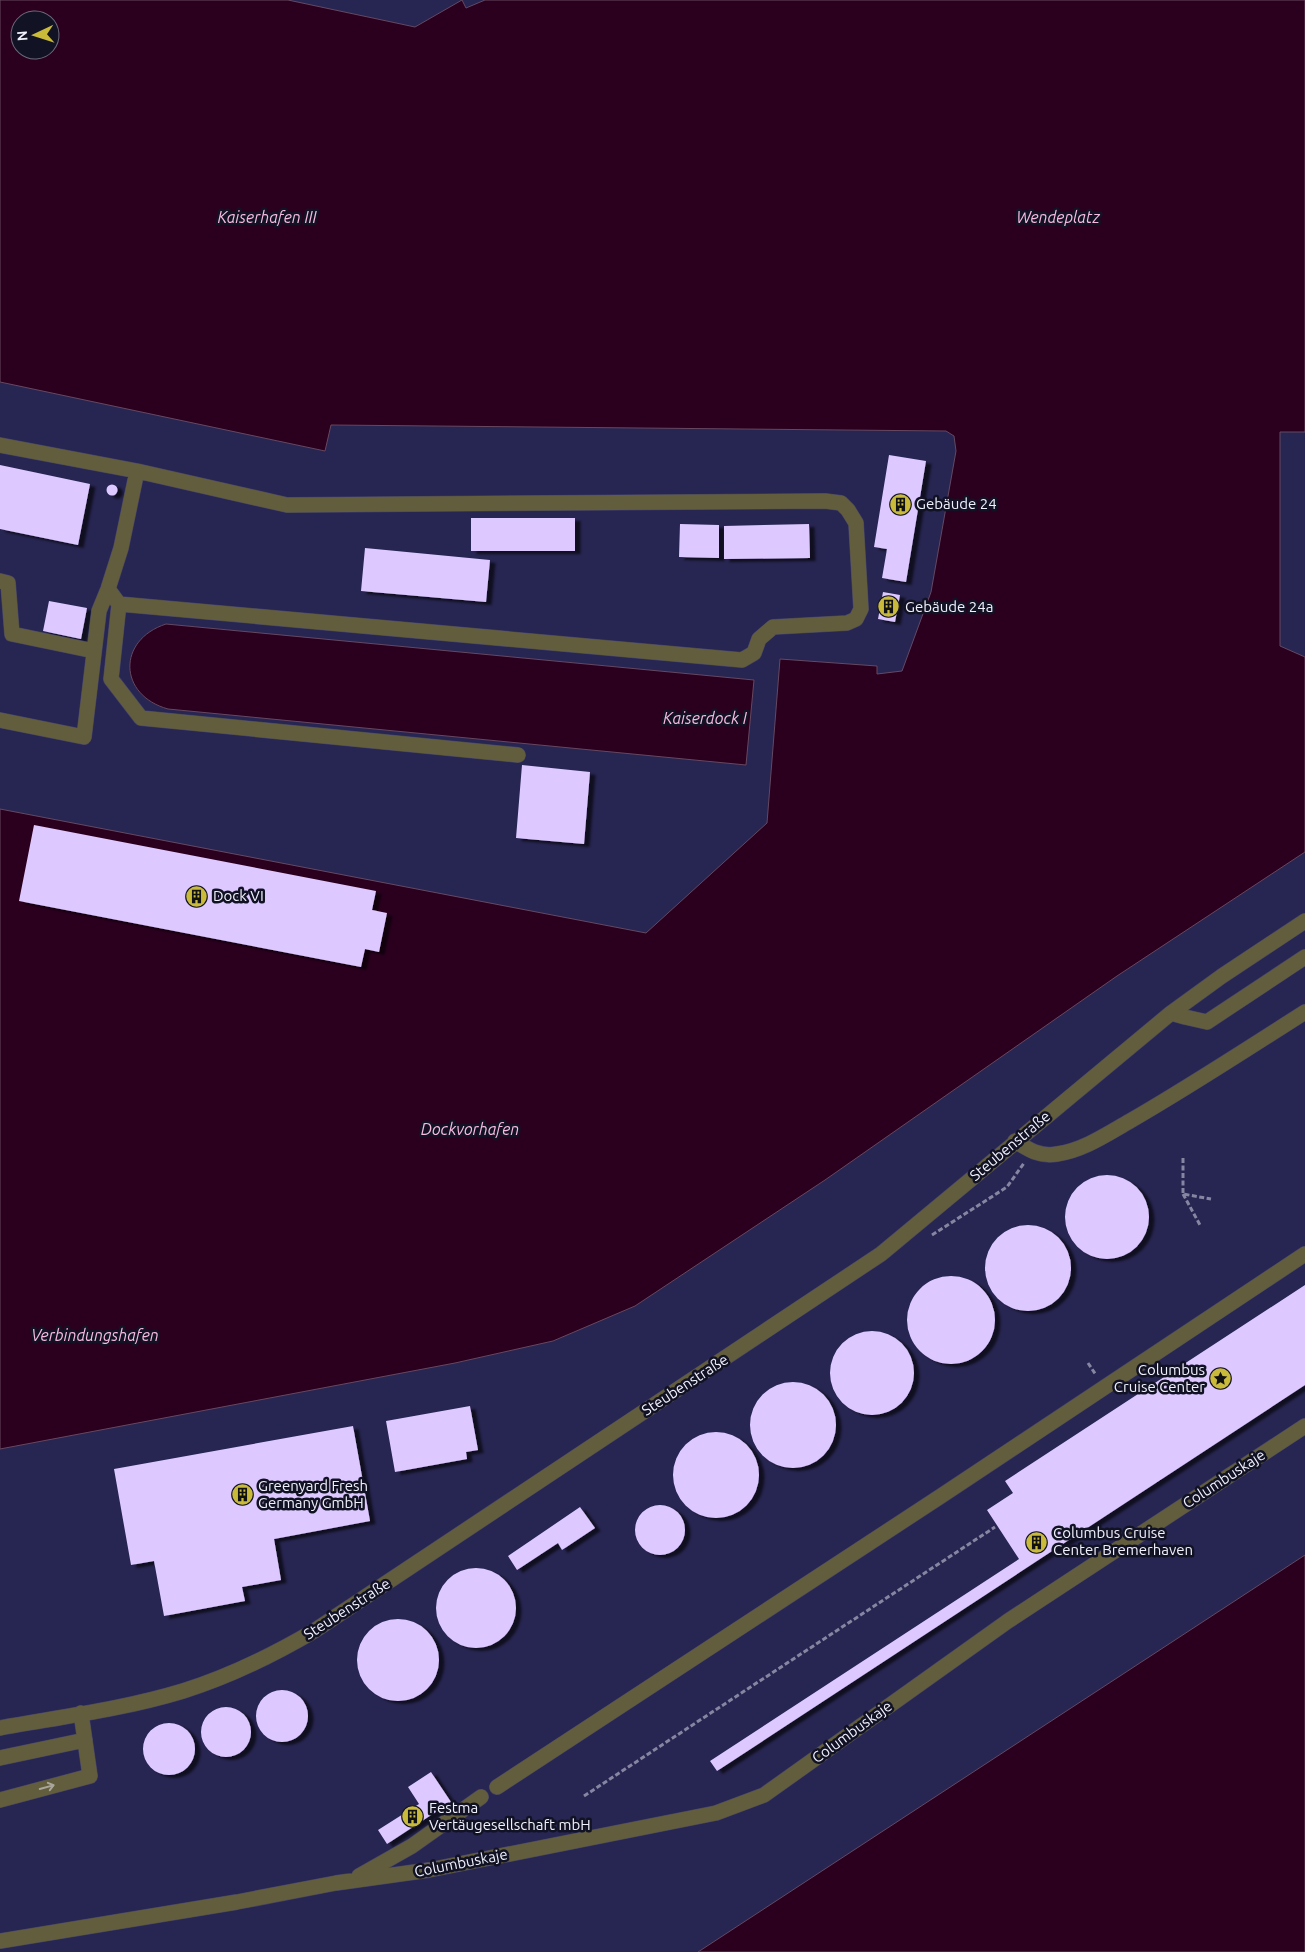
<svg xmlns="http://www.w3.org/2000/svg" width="1305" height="1952" font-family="Ubuntu,sans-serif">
<defs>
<filter id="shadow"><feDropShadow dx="5.5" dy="3" stdDeviation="1" flood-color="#0009"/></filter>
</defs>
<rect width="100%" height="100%" fill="#272551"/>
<path fill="#2b001f" stroke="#664861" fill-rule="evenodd" d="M0,0H288L415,27L462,0L466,8L485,0H1305V432H1280V646L1305,657V852L1117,976L825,1180L635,1306L553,1341L455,1363L0,1449V809L646,933L767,823L780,659L877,666V674L902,671L931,592L956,451L954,436L946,431L331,425L325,451L0,382ZM20,20H50V50H20Z
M166,624L754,680L746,765L168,709C118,695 117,640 166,624Z
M1305,1555V1952H698Z"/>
<path fill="#ddc9ff" filter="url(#shadow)" d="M889,455L926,461L906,582L882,578L887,549L874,547Z
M0,465L90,484L78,545L0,529Z
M106.5 490a5.5 5.5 0 1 1 11 0a5.5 5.5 0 1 1-11 0Z
M471,518H575V551H471Z
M680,524L719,525V558L679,557Z
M809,524L810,558L724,559V526Z
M365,548L490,560L486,602L361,591Z
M883,592L900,595L895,622L878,619Z
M49,601L87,608L81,639L43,631Z
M522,765L590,772L584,844L516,838Z
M34,825L376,891L372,910L387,913L379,952L365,949L361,967L19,901Z
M1065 1217a42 42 0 1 1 84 0a42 42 0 1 1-84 0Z
M985 1268a43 43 0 1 1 86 0a43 43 0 1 1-86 0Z
M907 1320a44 44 0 1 1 88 0a44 44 0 1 1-88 0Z
M1305,1285V1385L717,1771L710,1761L1019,1559L987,1510L1013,1493L1005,1481Z
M830 1373a42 42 0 1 1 84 0a42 42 0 1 1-84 0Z
M750 1425a43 43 0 1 1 86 0a43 43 0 1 1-86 0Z
M470,1406L478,1450L466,1452L467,1459L395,1472L386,1421Z
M353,1426L370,1521L274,1539L281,1580L242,1587L245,1601L164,1616L154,1561L131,1565L114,1469Z
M673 1475a43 43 0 1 1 86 0a43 43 0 1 1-86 0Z
M635 1530a25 25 0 1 1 50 0a25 25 0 1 1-50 0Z
M580,1507L595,1528L562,1550L558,1543L517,1570L508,1556Z
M436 1608a40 40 0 1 1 80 0a40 40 0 1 1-80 0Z
M357 1660a41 41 0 1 1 82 0a41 41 0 1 1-82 0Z
M256 1716a26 26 0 1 1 52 0a26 26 0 1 1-52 0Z
M201 1732a25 25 0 1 1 50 0a25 25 0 1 1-50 0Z
M143 1749a26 26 0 1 1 52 0a26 26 0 1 1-52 0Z
M431,1772L451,1802L387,1844L378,1830L419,1804L408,1787Z"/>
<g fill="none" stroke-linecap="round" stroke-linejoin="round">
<defs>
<path id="minor" d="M0,445L137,471L287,505L825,501L841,503L848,510L856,523L861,609L856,619L847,623L773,627L759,639L754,653L742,660L119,604L108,589
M0,581L8,583L12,634L94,651
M119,604L111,679L141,718L518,755
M0,720L84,737L99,611L108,589L121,548L137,471
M1171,1013L1185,1017L1207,1022L1305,957
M1015,1141C1029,1150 1040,1157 1057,1154C1084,1150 1107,1134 1130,1121C1189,1087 1247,1049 1305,1012
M0,1728C61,1717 124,1709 183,1691C228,1677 273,1655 314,1631L881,1254L1171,1013L1222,976L1305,921
M0,1758L85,1740
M497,1787L941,1496L1305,1254
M0,1800L90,1776L81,1713
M359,1876L412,1846L481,1797
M0,1941L237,1902L336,1883L429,1870L716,1813L764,1795L1008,1621L1305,1426"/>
</defs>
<use href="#minor" stroke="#434269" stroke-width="16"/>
<path stroke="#8686a2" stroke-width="3" stroke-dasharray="5 2.5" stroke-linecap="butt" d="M1183,1158V1194L1211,1199
M1183,1194L1200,1225
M932,1235L1007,1187L1024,1163
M1088,1363L1096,1375
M584,1796L995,1527"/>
<use href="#minor" stroke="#625d3c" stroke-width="15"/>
</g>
<defs><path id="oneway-shaft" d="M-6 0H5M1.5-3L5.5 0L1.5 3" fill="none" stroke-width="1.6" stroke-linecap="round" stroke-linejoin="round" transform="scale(1.25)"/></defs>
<use stroke="#a9a79c" href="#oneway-shaft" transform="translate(47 1787) rotate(-15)"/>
<defs>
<symbol id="building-disc" viewBox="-11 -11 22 22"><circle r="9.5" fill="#caba3a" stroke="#121225"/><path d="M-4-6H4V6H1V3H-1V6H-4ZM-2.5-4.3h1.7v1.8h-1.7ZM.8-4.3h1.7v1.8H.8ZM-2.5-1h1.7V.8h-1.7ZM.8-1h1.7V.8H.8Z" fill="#111"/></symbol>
<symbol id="sight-disc" viewBox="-11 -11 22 22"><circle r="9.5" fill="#caba3a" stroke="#121225"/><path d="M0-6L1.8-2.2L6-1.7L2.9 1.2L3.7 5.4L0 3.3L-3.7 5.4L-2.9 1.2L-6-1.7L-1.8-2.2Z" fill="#111"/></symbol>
</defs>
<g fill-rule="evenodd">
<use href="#building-disc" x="888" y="492" width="25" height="25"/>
<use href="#building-disc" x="876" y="594" width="25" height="25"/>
<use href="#building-disc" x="184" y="884" width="25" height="25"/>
<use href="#sight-disc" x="1208" y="1366" width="25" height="25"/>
<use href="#building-disc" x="230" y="1482" width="25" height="25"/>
<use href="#building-disc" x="1024" y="1530" width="25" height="25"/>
<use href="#building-disc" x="400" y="1804" width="25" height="25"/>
</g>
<g text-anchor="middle" stroke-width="5" stroke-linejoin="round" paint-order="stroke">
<g font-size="15" fill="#f0f1fc" stroke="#121225" text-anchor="start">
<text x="916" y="509">Gebäude 24</text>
<text x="905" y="612">Gebäude 24a</text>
<text x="213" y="901">Dock VI</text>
<text x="1205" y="1375" text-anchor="end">Columbus<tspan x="1205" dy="17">Cruise Center</tspan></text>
<text x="258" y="1491">Greenyard Fresh<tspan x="258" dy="17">Germany GmbH</tspan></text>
<text x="1053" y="1538">Columbus Cruise<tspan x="1053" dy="17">Center Bremerhaven</tspan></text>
<text x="429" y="1813">Festma<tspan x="429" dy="17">Vertäugesellschaft mbH</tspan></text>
</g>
<g font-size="15" fill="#f0f1fc" stroke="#121225">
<text transform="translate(1010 1146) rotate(-40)" y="5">Steubenstraße</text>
<text transform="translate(685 1385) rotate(-33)" y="5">Steubenstraße</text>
<text transform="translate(1224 1479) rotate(-33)" y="5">Columbuskaje</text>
<text transform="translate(347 1609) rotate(-33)" y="5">Steubenstraße</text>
<text transform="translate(852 1732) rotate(-36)" y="5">Columbuskaje</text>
<text transform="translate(461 1863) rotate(-11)" y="5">Columbuskaje</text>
</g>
<g font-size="16" font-style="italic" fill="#f8bbe0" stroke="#121225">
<text x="267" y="223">Kaiserhafen III</text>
<text x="1058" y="223">Wendeplatz</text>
<text x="705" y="724">Kaiserdock I</text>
<text x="470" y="1135">Dockvorhafen</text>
<text x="95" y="1341">Verbindungshafen</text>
</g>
</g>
<g transform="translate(35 35) rotate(266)"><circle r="24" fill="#121225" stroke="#6b6b7b"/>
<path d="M0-4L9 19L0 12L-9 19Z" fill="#caba3a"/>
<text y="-8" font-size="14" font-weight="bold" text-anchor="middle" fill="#f0f1fc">N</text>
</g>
</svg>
